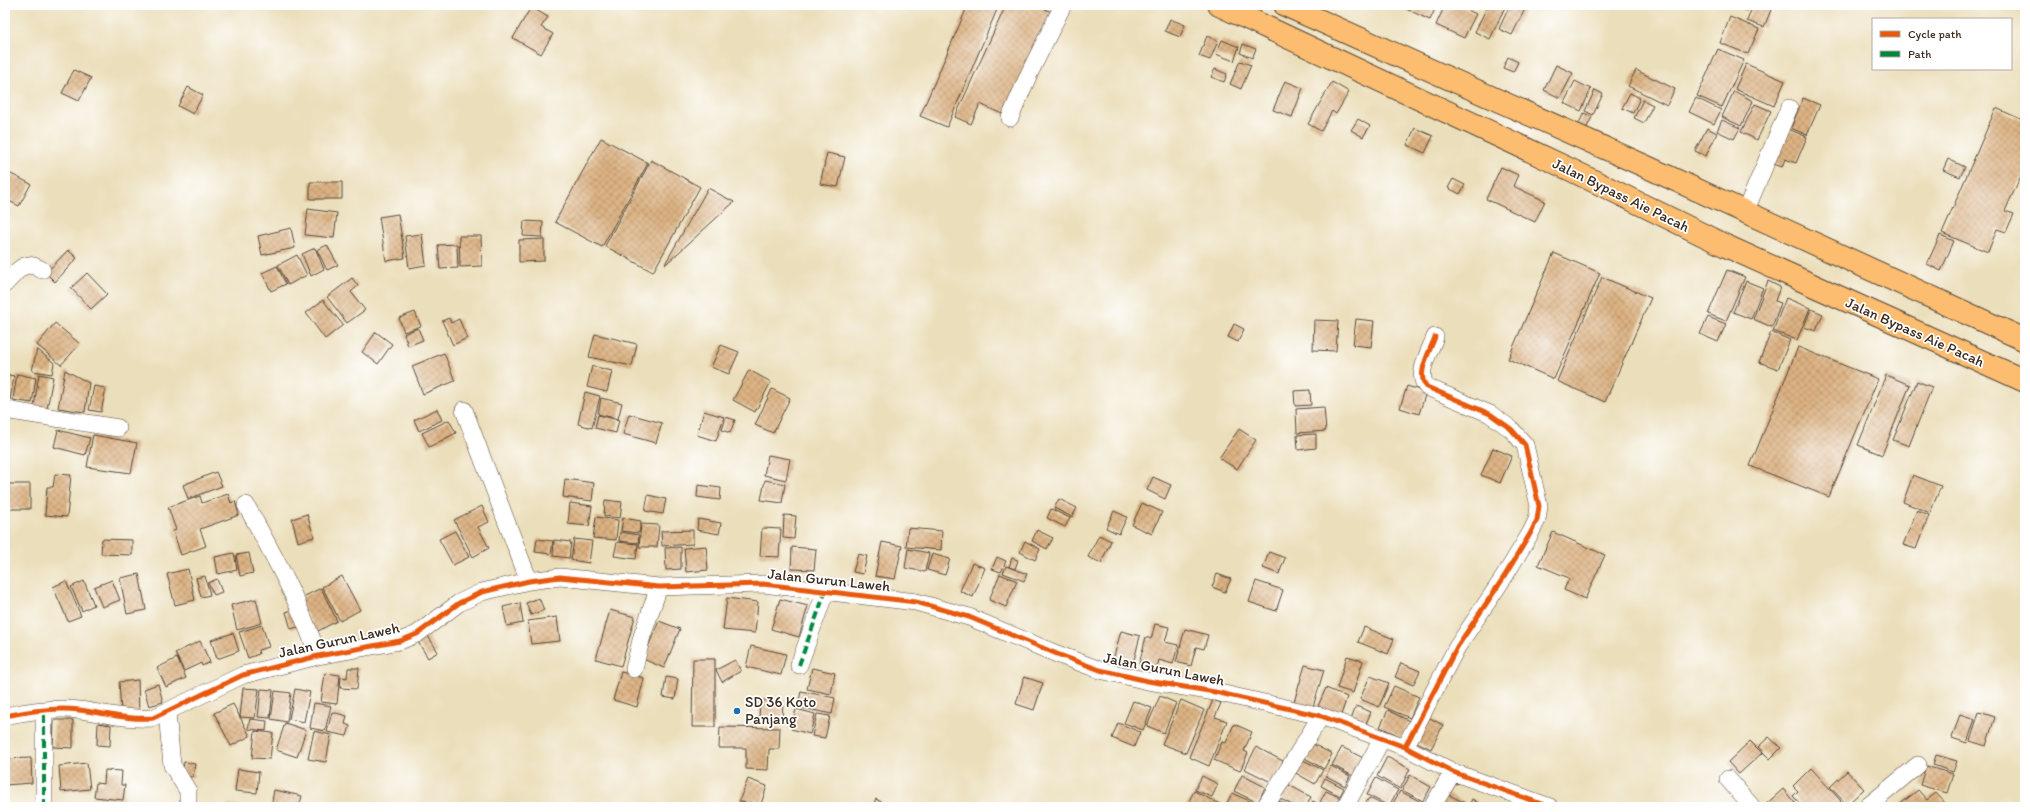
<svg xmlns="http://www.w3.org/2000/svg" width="2030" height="812" font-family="Itim,sans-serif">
<defs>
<pattern id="building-cross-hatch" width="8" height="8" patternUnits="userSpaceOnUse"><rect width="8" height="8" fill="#ddb383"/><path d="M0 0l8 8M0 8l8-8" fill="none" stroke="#b4926b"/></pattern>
</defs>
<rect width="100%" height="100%" fill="#fff"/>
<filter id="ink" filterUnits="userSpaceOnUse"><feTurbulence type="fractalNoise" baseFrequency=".025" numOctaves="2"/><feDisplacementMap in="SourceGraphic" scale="8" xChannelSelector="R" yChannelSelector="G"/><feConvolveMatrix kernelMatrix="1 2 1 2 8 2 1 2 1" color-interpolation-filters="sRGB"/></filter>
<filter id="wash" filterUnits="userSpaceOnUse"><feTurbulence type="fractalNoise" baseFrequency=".012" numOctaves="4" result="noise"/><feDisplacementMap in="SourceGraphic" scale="16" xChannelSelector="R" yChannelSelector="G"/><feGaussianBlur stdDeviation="0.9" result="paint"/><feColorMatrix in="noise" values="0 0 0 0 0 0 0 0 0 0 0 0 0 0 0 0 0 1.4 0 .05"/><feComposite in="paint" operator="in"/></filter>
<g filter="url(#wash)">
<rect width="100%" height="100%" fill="#ebdeba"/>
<g id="blocks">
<path fill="url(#building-cross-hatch)" d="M968,5H999L947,127L920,116Z
M1006,5H1036L1056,14L1009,117L980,104L971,124L955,117Z
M1403,5H1437L1430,20L1402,7Z
M1445,5H1457L1476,14L1464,38L1436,25Z
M1488,5H1506L1490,39L1475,32Z
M1510,5H1527L1512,35L1499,29Z
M1731,5H1750L1747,11Z
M1753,5H1773L1764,27L1747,21Z
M531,7L548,17L541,27L553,34L541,54L513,38Z
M1730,17L1759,29L1748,54L1720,43Z
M1170,19L1185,25L1180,37L1165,31Z
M1207,36L1218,41L1210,60L1199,56Z
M1222,40L1239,47L1234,61L1216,54Z
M1243,44L1256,49L1252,58L1240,53Z
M1718,49L1744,60L1722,107L1697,96Z
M1508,57L1518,62L1513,72L1503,68Z
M1240,61L1251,65L1241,89L1230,84Z
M1746,64L1785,81L1774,106L1735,89Z
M1556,65L1573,73L1560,98L1544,90Z
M1215,69L1227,74L1224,82L1211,77Z
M74,70L91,78L79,101L62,93Z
M1636,70L1675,89L1667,105L1628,86Z
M1285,81L1303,88L1292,117L1273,110Z
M1575,81L1591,89L1581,111L1564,103Z
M1332,82L1349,92L1336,114L1332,111L1321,131L1308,124Z
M188,87L203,95L193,114L178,106Z
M1595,90L1603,94L1593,115L1585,111Z
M1734,91L1753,101L1741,126L1722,117Z
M1630,93L1640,98L1633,113L1622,108Z
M1696,98L1721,110L1714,124L1689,112Z
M1803,98L1820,105L1807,135L1791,128Z
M1643,100L1653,105L1644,123L1634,118Z
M1755,104L1771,111L1757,140L1741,132Z
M1996,108L2025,121V181L2020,178L2005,211L2014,214L2006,232L1997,229L1988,252L1942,233Z
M1584,113L1592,117L1586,129L1578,125Z
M1358,119L1370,126L1363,137L1351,130Z
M1722,120L1740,128L1734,139L1717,131Z
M1415,128L1433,136L1425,153L1407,145Z
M1707,128L1717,133L1706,156L1695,151Z
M1786,128L1807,137L1796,163L1785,159L1782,167L1771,163Z
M601,138L648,163L602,247L555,222Z
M827,153L845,157L838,187L820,184Z
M1948,159L1965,167L1960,177L1943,170Z
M651,160L700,187L653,272L605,246Z
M1501,167L1518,175L1513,186L1545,201L1535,222L1486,199Z
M5,171L31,184L19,206L5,199Z
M1453,179L1465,185L1460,194L1448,188Z
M310,182H342V199H310Z
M708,188L734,202L666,264H665Z
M308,209L337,213L334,238L305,235Z
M398,214L405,258L386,261L379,217Z
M524,221L543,222L542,237L523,236Z
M291,228L295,248L262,255L258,236Z
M422,234L426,265L409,268L405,236Z
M1940,235L1954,241L1941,271L1927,264Z
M459,236H481L482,266L460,267Z
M544,239V261L519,262V240Z
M457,244L458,268L440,269L438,245Z
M327,245L338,265L327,270L317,250Z
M315,248L324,269L311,276L302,254Z
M68,250L77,258L55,282L46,273Z
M1554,253L1600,273L1554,379L1508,359Z
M297,255L307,275L288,285L278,265Z
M277,266L286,284L271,291L262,273Z
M1727,270L1745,277L1726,321L1708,314Z
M87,273L107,294L91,309L71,288Z
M1602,277L1651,298L1605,402L1557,381Z
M352,278L358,286L351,292L365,310L347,323L327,297Z
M1746,281L1763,288L1751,319L1733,312Z
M1768,281L1780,287L1775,301L1781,303L1772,327L1753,319Z
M1786,298L1810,308L1797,340L1773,331Z
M323,300L343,325L325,339L306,313Z
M1811,309L1823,314L1816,331L1804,327Z
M415,312L421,326L404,332L399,318Z
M1708,317L1726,324L1718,342L1700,334Z
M449,318L451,323L459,319L467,338L453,345L442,321Z
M1356,319L1374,321L1371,347L1353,345Z
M1314,320L1338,321L1336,351L1313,350Z
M55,323L80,344L61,365L37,345Z
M1234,324L1244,329L1238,342L1228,337Z
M418,328L423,340L408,346L404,334Z
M376,332L392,344L378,364L362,352Z
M1771,332L1790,340L1778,369L1759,362Z
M595,334L637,344L632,366L589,357Z
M721,345L739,352L729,374L711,367Z
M1798,347L1878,379L1829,497L1750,466Z
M37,349L54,363L52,374L32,371Z
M444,353L455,381L423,394L412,366Z
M592,366L612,371L607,392L587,387Z
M65,370L89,383L85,412L58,408Z
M749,370L771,382L755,412L733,400Z
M5,374L14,376L10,400L5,399Z
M17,374L36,378L32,403L13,400Z
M39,374L53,377L47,409L34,407Z
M1886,375L1910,385L1882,455L1858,445Z
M1917,381L1932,387L1909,446L1893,440Z
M94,386L106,388L101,412L89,410Z
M1407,386L1426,392L1419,414L1400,408Z
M772,389L790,398L773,433L755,425Z
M1310,390L1311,405L1295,406L1294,391Z
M585,392L600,396L592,428L578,424Z
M601,398L622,403L618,419L598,414Z
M1324,407L1326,431L1297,433L1296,409Z
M437,409L442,420L419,431L414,420Z
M704,411L724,417L716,441L697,435Z
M629,414L662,423L656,443L623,434Z
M598,415L619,420L616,433L595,428Z
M726,417L735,420L730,433L722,430Z
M449,420L456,433L429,447L422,433Z
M1239,429L1256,440L1237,469L1219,458Z
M58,430L90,438L85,455L54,447Z
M1316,434V448L1298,450L1297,435Z
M93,435L137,443L131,473L87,467Z
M1493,448L1512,456L1500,483L1481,475Z
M768,455L790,459L786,480L764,475Z
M216,472L222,486L188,499L183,485Z
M55,474L71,475L67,517L45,515L47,487H53Z
M1913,475L1941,486L1930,513L1903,502Z
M1153,477L1171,485L1165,499L1147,490Z
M565,479L594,483L592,501L563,497Z
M765,480L785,484L782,503L761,500Z
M9,484H30V509H8Z
M698,485L721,488L720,500L697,497Z
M228,494L231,503L235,501L239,515L200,529L206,546L181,555L173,531L176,530L168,507L200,496L202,503Z
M648,495L666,499L663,514L645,511Z
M1059,499L1077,508L1072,517L1054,508Z
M605,500L622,502L620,518L604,516Z
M570,503L592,506L589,526L568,524Z
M1142,503L1162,512L1152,534L1132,525Z
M482,506L489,522L478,527L489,548L473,557L454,520Z
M1051,509L1070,518L1065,527L1047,518Z
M1917,510L1929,515L1916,549L1903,545Z
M1114,511L1127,517L1119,534L1106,528Z
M307,514L314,537L298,542L292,519Z
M784,515L796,516L794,539L783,538Z
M596,517L618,520L616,540L593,538Z
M623,518L641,521L639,533L621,531Z
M698,519L721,523L719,534L697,530Z
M641,524L659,525L657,547H639Z
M762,528L781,529L779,557L760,556Z
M908,528L942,531L941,550L906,547Z
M693,530V544L662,546L661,531Z
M1037,530L1053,538L1047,549L1032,541Z
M455,531L469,557L453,565L439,539Z
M620,532L639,535L638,543L619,541Z
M1553,532L1605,555L1585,599L1564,590L1569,578L1538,565Z
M1099,535L1111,541L1101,563L1088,557Z
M102,539L132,540V555L101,554Z
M537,539L553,541L551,554L535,552Z
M574,539L592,541L589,563L571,560Z
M554,540L571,542L569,558L553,556Z
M1025,541L1040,549L1035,560L1020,552Z
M617,542L638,544L636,559L614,556Z
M882,542L902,546L895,579L875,576Z
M706,546L708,570L686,572L684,548Z
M681,547V569L666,570L665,548Z
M792,547L816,549L814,570L791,569Z
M908,549L929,553L925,572L905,568Z
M1269,552L1285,558L1279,574L1263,568Z
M234,553L237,570L218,574L215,557Z
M249,553L253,573L240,576L236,555Z
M858,554L867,556L863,574L853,572Z
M932,554L950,559L945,575L927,570Z
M997,557L1006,561L1001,572L992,569Z
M1012,558L1018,560L1015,569L1009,567Z
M972,563L985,568L973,597L960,591Z
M1006,566L1027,574L1024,581L1003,573Z
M188,569L195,600L175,605L167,574Z
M139,574L146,610L127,614L120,578Z
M1000,574L1017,581L1006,607L989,600Z
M1217,574L1231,579L1225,592L1212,587Z
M205,576L210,595L201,597L196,578Z
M342,576L360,610L340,621L322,587Z
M217,579L222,592L214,595L208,583Z
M112,580L120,600L102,607L94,587Z
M66,581L81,616L68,621L53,587Z
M84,581L94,605L82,611L71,587Z
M1256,581L1283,590L1276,611L1249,602Z
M321,588L337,621L316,632L299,599Z
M539,598L544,610L531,615L526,603Z
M727,598L758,602L755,633L723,630Z
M256,599L262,623L237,630L231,605Z
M780,599L808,606L799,637L771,629Z
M520,603L523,623L507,626L503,607Z
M295,609L301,626L291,629L286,612Z
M610,610L635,617L621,666L596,659Z
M557,617L560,641L531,644L528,621Z
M659,621L680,629L664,668L643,659Z
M1155,624L1169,627L1165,642L1178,645L1173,664L1159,660L1157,668L1139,664L1146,637L1151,639Z
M262,625L269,647L258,650L259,654L248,658L239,632Z
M1364,627L1394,639L1388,654L1358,642Z
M1185,629L1208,635L1204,649L1196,647L1191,666L1176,662Z
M1121,631L1140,636L1133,664L1113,660Z
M233,633L239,651L217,659L211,640Z
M428,636L438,652L428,658L418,642Z
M200,641L210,662L202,666L201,663L184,671L175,653Z
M751,646L786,654L781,675L746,667Z
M1347,656L1363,661L1353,693L1337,688Z
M177,658L186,678L166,687L157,668Z
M693,659H715V727H692Z
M735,660L741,671L722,682L716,670Z
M1401,663L1420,671L1413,685L1395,677Z
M1305,665L1324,670L1313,707L1294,702Z
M348,668H359L357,689L340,688L341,677L347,678Z
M812,668L835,673L831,694L807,689Z
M621,672L644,678L637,707L613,700Z
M325,673L340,675L337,704L321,702Z
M1370,676L1389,683L1379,707L1360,699Z
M666,677L678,679L675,699L663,697Z
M1024,677L1043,683L1034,710L1016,704Z
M138,680L139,712L121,713L119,682Z
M158,684L163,702L149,706L144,689Z
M1394,686L1419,697L1410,718L1384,707Z
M243,688L259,689L255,718L240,717Z
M1326,688L1347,697L1341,715L1318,706Z
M261,689L273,690L270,718L258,717Z
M295,689L310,692L304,722L289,719Z
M275,691L291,693L287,722L271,719Z
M801,691L835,698L832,714L798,707Z
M1160,696L1176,703L1164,733L1147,726Z
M760,700L783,701L782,721L759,720Z
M1181,700L1204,710L1186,753L1162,744Z
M1213,700L1221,703L1215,717L1227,721L1209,766L1189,757Z
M1133,701L1152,708L1143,730L1124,723Z
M314,703L331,706L325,731L310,728Z
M233,704L250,736L231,746L214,713Z
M1356,706L1371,712L1365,726L1351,720Z
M796,709L815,714L810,734L791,729Z
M1388,710L1409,721L1402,737L1380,727Z
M332,712L347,716L345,724L350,726L347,736L327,732Z
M1979,712L1995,717L1986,746L1970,741Z
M817,714L830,716L825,738L812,736Z
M1960,714L1975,719L1967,743L1952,738Z
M1426,716L1443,725L1431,749L1413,740Z
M250,719L267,721L266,731L248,729Z
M54,720H73V748L53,747Z
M98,723L111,725L110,746L97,745Z
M285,723L306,730L297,757L276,750Z
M1118,723L1140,732L1134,747L1112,738Z
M1234,724L1252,732L1244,751L1248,753L1240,771L1214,760L1222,742L1226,743Z
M720,727L780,728L779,749H769L768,770L746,769V748H719Z
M255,731L273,733L270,759L252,758Z
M314,731L331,735L326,762L308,759Z
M1769,737L1781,748L1770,759L1758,747Z
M1750,741L1762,753L1739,774L1728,762Z
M1311,743L1332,754L1324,769L1303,757Z
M1256,747L1283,761L1273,783L1245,769Z
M1342,747L1367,760L1357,778L1332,765Z
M1936,755L1957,761L1953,772L1933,765Z
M1387,757L1410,769L1400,789L1377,776Z
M31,758L32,783L5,785V759Z
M1301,759L1323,770L1315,784L1294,772Z
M184,762L195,764L193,777L182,776Z
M87,763L90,789L61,792L59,766Z
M1331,766L1350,776L1345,786L1326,776Z
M1926,766L1953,774L1947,793L1920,785Z
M1811,768L1841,801L1835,807H1803L1793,796L1798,791L1793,786Z
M238,769L259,772L257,793L235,791Z
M105,770L122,771L121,785H125L123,800L94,797L96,783L104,784Z
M1847,771L1864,789L1847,805L1830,787Z
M1242,775L1265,787L1258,803L1234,791Z
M1410,775L1431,787L1423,801L1402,790Z
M1202,776L1218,784L1212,797L1195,790Z
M1325,778L1344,788L1340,796L1321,786Z
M1376,778L1398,790L1389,806L1367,795Z
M748,779L767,786L760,807L739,801Z
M1287,784L1311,797L1306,807H1296L1279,798Z
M1783,789L1795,803L1790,807H1763Z
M274,790L302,796L299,807H271Z
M1918,790L1927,800L1936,793L1947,805L1944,807H1901L1899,805Z
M1194,791L1220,804L1218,807H1186Z
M1326,791L1341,798L1336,807H1330L1320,802Z
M1400,791L1423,803L1421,807H1391Z
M1232,793L1258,805L1257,807H1225Z
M1447,794L1467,804L1466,807H1441Z
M1369,798L1387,807H1366L1364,806Z
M876,799L887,805L885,807H871Z
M1472,799L1480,804L1479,807H1468Z
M1279,801L1292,807H1276Z
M1313,801L1324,807H1310Z
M228,804L240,806V807H227Z"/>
</g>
</g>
<g filter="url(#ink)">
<use href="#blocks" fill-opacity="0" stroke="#554535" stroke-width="1"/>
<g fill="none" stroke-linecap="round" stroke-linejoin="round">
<defs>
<path id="minor" d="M1010,118L1029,74L1063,5
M1745,212L1789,108
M5,284C18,271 23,258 42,270
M5,410L118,428
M464,410L529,581
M246,505C273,554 300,603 318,656
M799,665L826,590
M634,669L642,636L659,587
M167,713L172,765L188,791V807
M5,716C29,711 55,707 79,710C104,713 128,720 153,718L243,675L318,656L400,641L417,634L459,603L482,592L529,581L560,577L659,587L763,584L916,602L969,617L1057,654L1100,670L1148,681L1215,692L1321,716L1405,747L1453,772L1550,807
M1405,747L1457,647L1504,577L1530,534L1537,520L1539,506L1525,445L1511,429L1490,414L1427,387C1415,375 1430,351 1435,337
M1728,779L1752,807
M44,807V710
M1265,807L1321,716
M1345,807L1382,739
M1432,807L1453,772
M1867,807L1918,765"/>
<path id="highway" d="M1219,5L1569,169L1726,246L2025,381
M1285,5L1647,167L2025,340"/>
</defs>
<use href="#minor" stroke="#554535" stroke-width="18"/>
<use href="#highway" stroke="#554535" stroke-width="24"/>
<use href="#minor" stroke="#fff" stroke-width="17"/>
<use href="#highway" stroke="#fcbd6f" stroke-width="22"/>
<path stroke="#00873e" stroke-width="4" stroke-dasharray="8 4" stroke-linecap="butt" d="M799,665L826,590
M44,807V710"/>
<defs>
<path id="cycleway" d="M5,716C29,711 55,707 79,710C104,713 128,720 153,718L243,675L318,656L400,641L417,634L459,603L482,592L529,581L560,577L659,587L763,584L916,602L969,617L1057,654L1100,670L1148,681L1215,692L1321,716L1405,747L1453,772L1550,807
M1405,747L1457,647L1504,577L1530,534L1537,520L1539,506L1525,445L1511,429L1490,414L1427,387C1415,375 1430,351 1435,337"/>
</defs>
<use href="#cycleway" stroke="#fff" stroke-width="8"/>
<use href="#cycleway" stroke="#e8590c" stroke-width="5"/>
</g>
</g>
<circle fill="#1f6fb2" stroke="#fff" stroke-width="1.5" cx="737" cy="711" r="4"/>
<g text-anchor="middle" stroke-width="3.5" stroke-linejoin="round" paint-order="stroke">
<g font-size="15" fill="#3b2a1e" stroke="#fff">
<text transform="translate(1621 195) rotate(26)" y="5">Jalan Bypass Aie Pacah</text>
<text transform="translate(1915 332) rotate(24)" y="5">Jalan Bypass Aie Pacah</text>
<text transform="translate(829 580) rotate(6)" y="5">Jalan Gurun Laweh</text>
<text transform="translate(339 640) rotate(-12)" y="5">Jalan Gurun Laweh</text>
<text transform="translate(1164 669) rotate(11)" y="5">Jalan Gurun Laweh</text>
</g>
<g font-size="15" fill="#3b2a1e" stroke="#fff" text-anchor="start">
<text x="745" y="707">SD 36 Koto<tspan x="745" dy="17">Panjang</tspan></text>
</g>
</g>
<rect width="2030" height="812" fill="none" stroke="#fff" stroke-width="20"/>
<rect x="1872" y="18" width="140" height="52" fill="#ffffff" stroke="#b1aaa5"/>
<rect x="1880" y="31" width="20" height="6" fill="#e8590c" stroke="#b1aaa5"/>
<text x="1908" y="38" font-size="12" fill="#3b2a1e">Cycle path</text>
<rect x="1880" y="51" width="20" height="6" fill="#00873e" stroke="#b1aaa5"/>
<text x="1908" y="58" font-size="12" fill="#3b2a1e">Path</text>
</svg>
